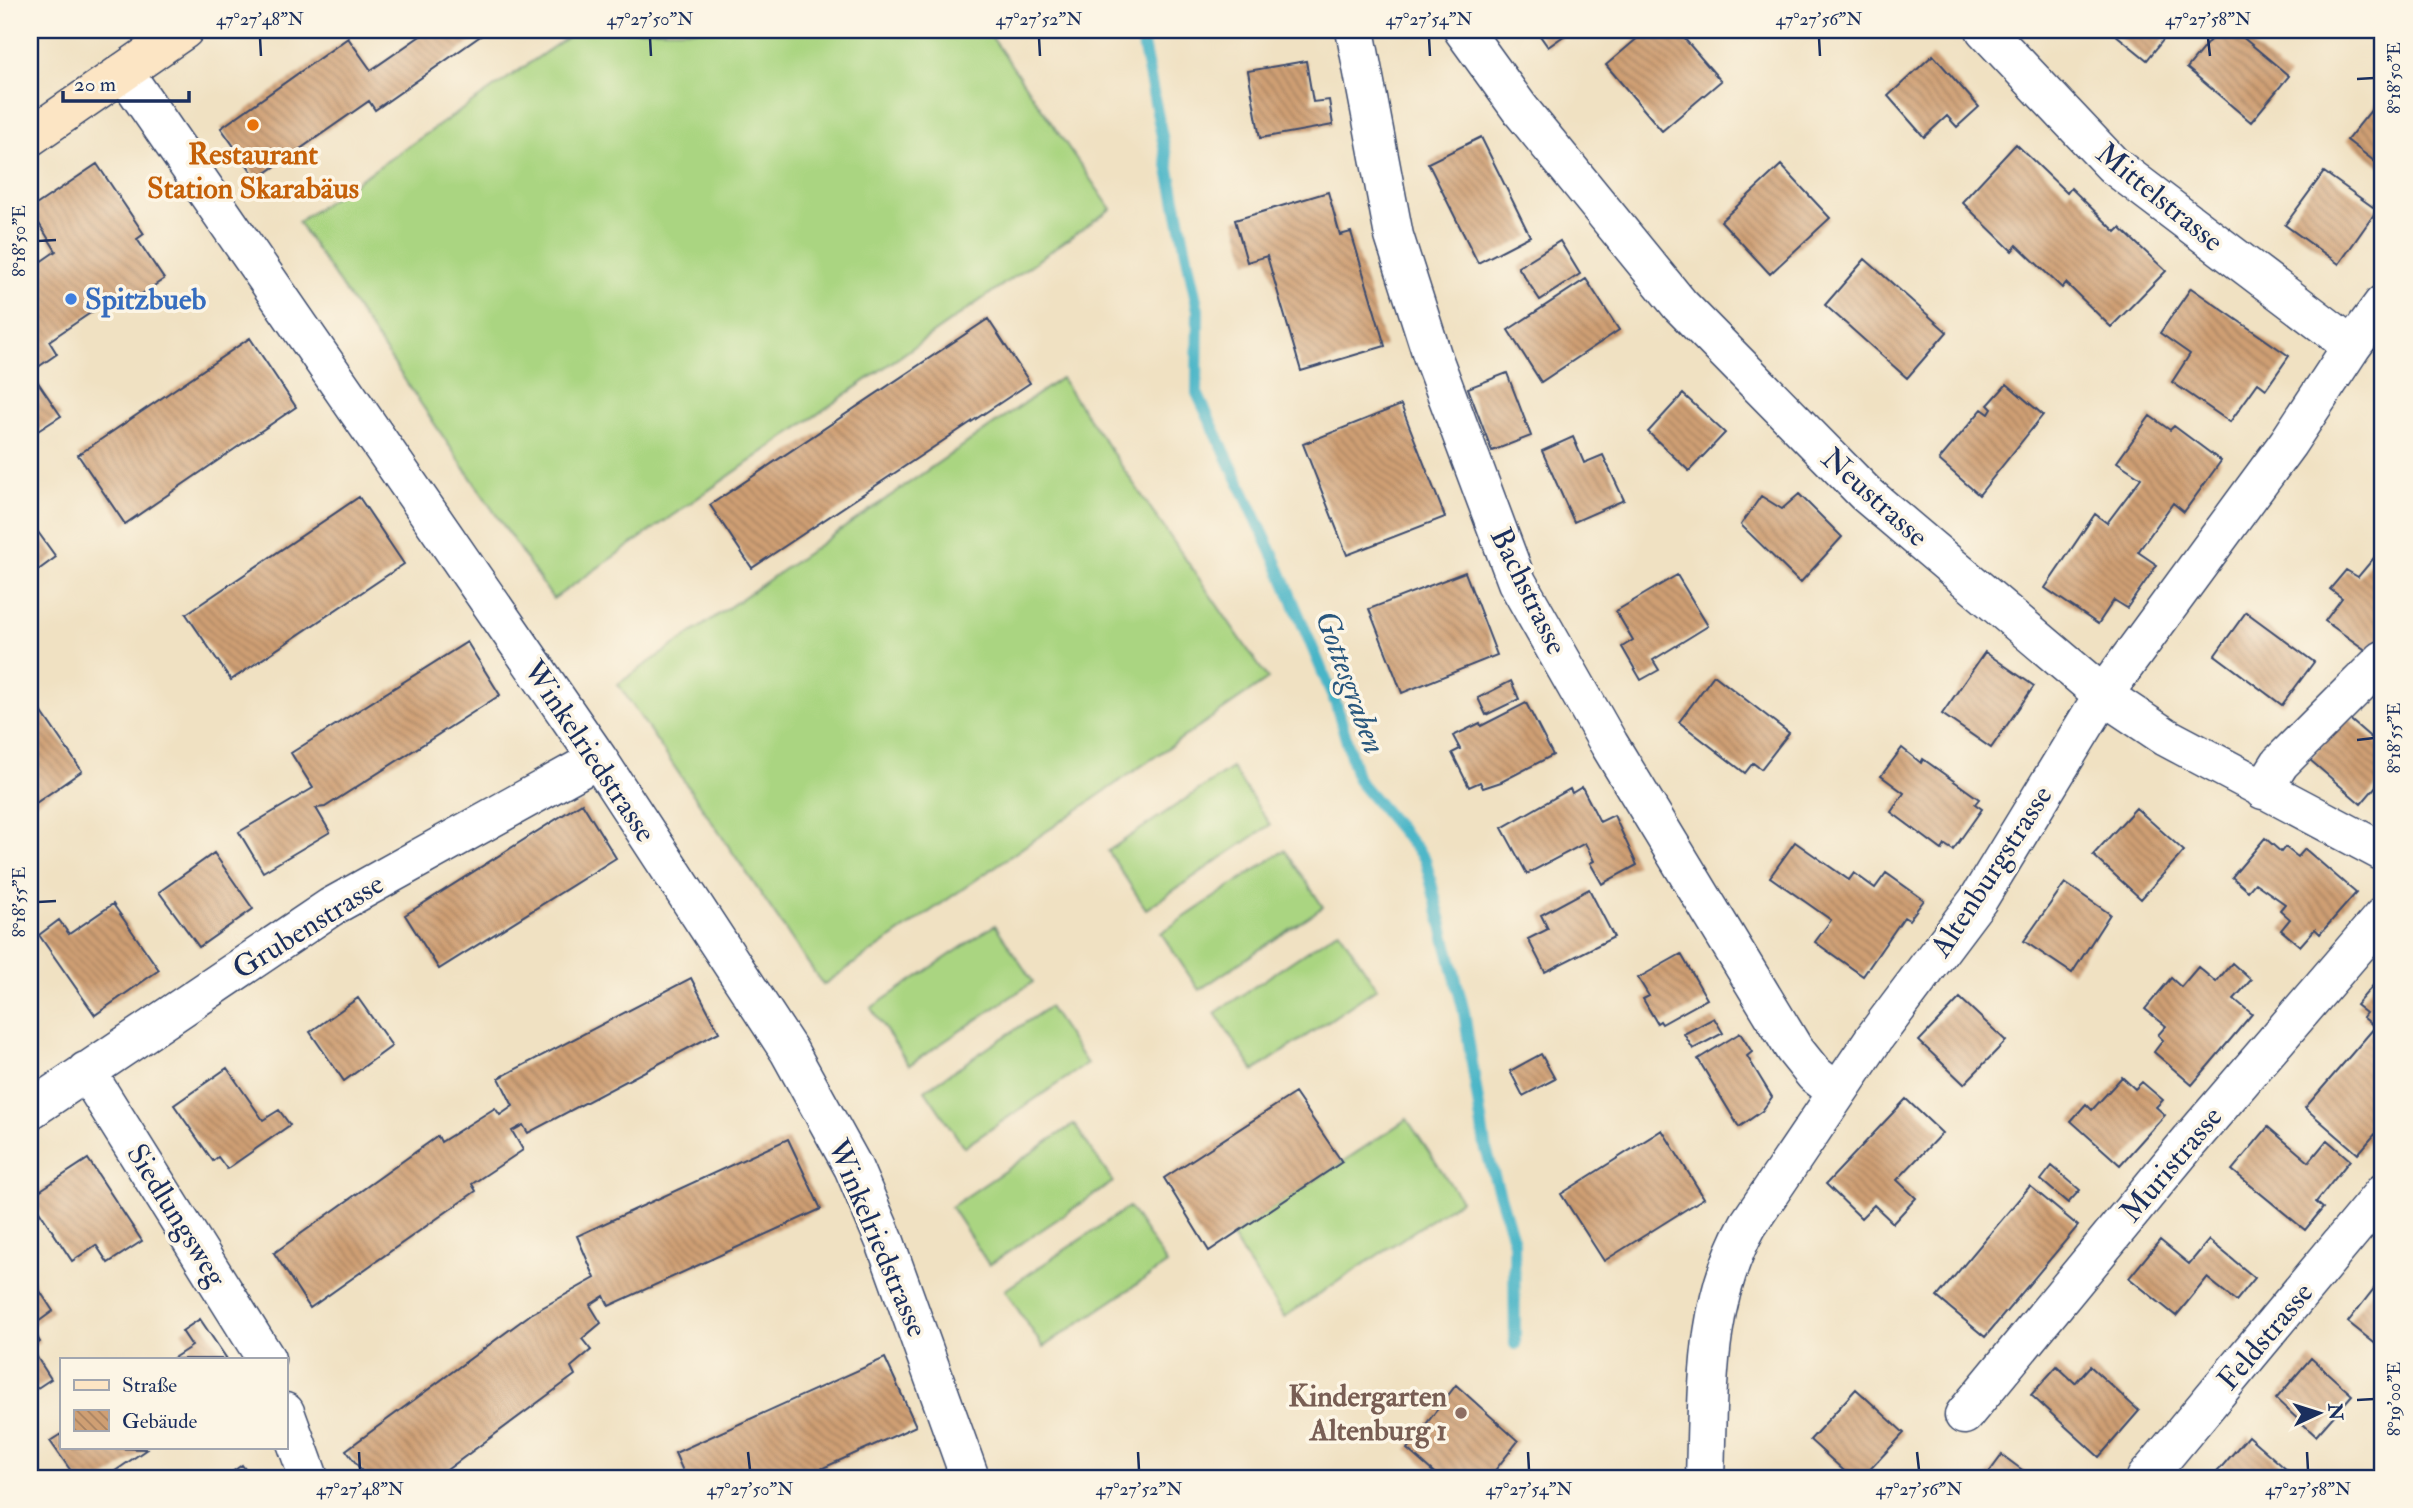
<svg xmlns="http://www.w3.org/2000/svg" width="2413" height="1508" font-family="'IM FELL Double Pica',serif">
<defs>
<pattern id="building-back-hatch" width="6" height="6" patternUnits="userSpaceOnUse" patternTransform="scale(1.75)"><rect width="6" height="6" fill="#cf9f73"/><path d="M-1 5l2 2M0 0l6 6M5-1l2 2" fill="none" stroke="#a78262"/></pattern>
</defs>
<rect width="100%" height="100%" fill="#fcf5e5"/>
<filter id="ink" filterUnits="userSpaceOnUse"><feTurbulence type="fractalNoise" baseFrequency=".0143" numOctaves="2"/><feDisplacementMap in="SourceGraphic" scale="14" xChannelSelector="R" yChannelSelector="G"/><feConvolveMatrix kernelMatrix="1 2 1 2 8 2 1 2 1" color-interpolation-filters="sRGB"/></filter>
<filter id="wash" filterUnits="userSpaceOnUse"><feTurbulence type="fractalNoise" baseFrequency=".00686" numOctaves="4" result="noise"/><feDisplacementMap in="SourceGraphic" scale="28" xChannelSelector="R" yChannelSelector="G"/><feGaussianBlur stdDeviation="1.57" result="paint"/><feColorMatrix in="noise" values="0 0 0 0 0 0 0 0 0 0 0 0 0 0 0 0 0 1.4 0 .05"/><feComposite in="paint" operator="in"/></filter>
<g filter="url(#wash)">
<rect width="100%" height="100%" fill="#f0e1c2"/>
<path fill="#aad581" stroke="#628270" stroke-width="2" d="M578,30H987L1111,209L553,599L298,222Z
M1061,378L1268,679L823,985L618,684Z
M1232,768L1270,825L1146,909L1108,851Z
M1285,850L1323,907L1199,990L1161,933Z
M995,925L1033,982L909,1065L871,1008Z
M1339,930L1377,988L1254,1071L1215,1013Z
M1049,1007L1087,1064L964,1147L925,1090Z
M1407,1119L1461,1200L1284,1317L1231,1236Z
M1074,1124L1113,1182L989,1265L951,1207Z
M1129,1207L1167,1264L1043,1347L1005,1290Z"/>
<g fill="none" stroke-linecap="round" stroke-linejoin="round">
<path stroke="#4ab5c7" stroke-width="12" d="M1140,30L1198,310L1197,393L1276,561L1336,704L1358,780L1425,859L1464,1012L1485,1146L1514,1242L1515,1344"/>
</g>
<g id="blocks">
<path fill="url(#building-back-hatch)" d="M429,30H489L375,110L369,101L257,179L221,128L348,38L371,70Z
M1536,30H1572L1548,47Z
M1647,30H1677L1721,81L1662,131L1606,65Z
M2110,30H2171L2147,60Z
M2218,30H2234L2289,76L2251,122L2187,68Z
M1933,55L1979,107L1957,127L1947,116L1924,137L1888,96Z
M1306,61L1313,102L1329,100L1333,125L1260,138L1248,71Z
M2377,103L2383,108V168L2347,140Z
M1481,137L1530,236L1478,263L1428,163Z
M2016,144L2067,193L2071,188L2116,232L2120,228L2166,271L2111,327L2066,283L2062,288L2017,245L2012,251L1962,202Z
M97,164L144,234L137,239L164,279L127,304L120,293L49,341L57,354L31,372L61,416L30,436V269L56,251L30,209Z
M1781,165L1830,218L1770,274L1721,221Z
M2324,172L2377,210L2339,264L2285,225Z
M1328,192L1340,235L1351,232L1385,346L1301,371L1267,256L1247,262L1235,220Z
M1560,241L1580,274L1540,300L1518,267Z
M1865,259L1947,332L1907,378L1825,305Z
M1586,279L1619,330L1541,382L1508,330Z
M2191,288L2289,356L2266,389L2258,383L2230,422L2172,382L2190,354L2160,333Z
M988,319L1030,383L752,568L710,505Z
M250,338L296,407L125,524L78,455Z
M1507,373L1531,436L1492,451L1468,388Z
M2007,384L2043,415L1979,495L1939,460L1982,409L1989,414L1992,409L1988,405Z
M1683,394L1725,433L1689,471L1648,432Z
M1401,405L1445,517L1347,555L1303,444Z
M2150,416L2170,430L2174,426L2221,461L2184,512L2173,503L2138,552L2157,565L2127,608L2114,600L2098,624L2045,588L2095,514L2107,523L2141,478L2117,462Z
M1573,437L1584,463L1603,455L1624,500L1574,522L1542,451Z
M1799,494L1842,537L1800,583L1741,525L1761,496L1782,509Z
M359,497L404,564L231,680L186,614Z
M30,521L56,557L30,576Z
M2383,547V644L2374,656L2325,621L2342,598L2330,589L2346,570L2358,577Z
M1465,572L1497,655L1402,693L1369,609Z
M1677,575L1708,626L1653,660L1659,670L1641,680L1622,647L1633,640L1616,611Z
M2246,612L2314,662L2282,705L2215,655Z
M467,642L500,695L325,807L316,808L330,832L263,872L239,832L313,788L291,753Z
M1985,652L2034,686L1991,748L1942,714Z
M1714,675L1789,733L1761,769L1753,763L1745,773L1679,722Z
M1511,681L1519,699L1486,715L1478,698Z
M30,695L82,771L30,807Z
M1526,703L1553,755L1501,782L1483,788L1480,782L1469,787L1452,753L1460,749L1453,736L1480,723L1481,726Z
M2346,716L2383,748V778L2361,804L2310,760Z
M1902,748L1921,763L1923,759L1979,799L1975,804L1982,809L1953,850L1945,845L1942,850L1891,812L1904,793L1881,776Z
M1582,787L1600,822L1614,815L1637,865L1602,884L1590,863L1594,861L1585,843L1527,874L1502,828L1570,789L1572,793Z
M582,803L616,858L439,969L405,915Z
M2136,808L2184,851L2141,899L2093,855Z
M2265,838L2281,852L2285,847L2298,857L2305,849L2356,893L2320,934L2315,929L2300,946L2281,930L2290,919L2280,910L2285,904L2255,883L2248,891L2232,877Z
M1795,842L1849,880L1854,873L1875,888L1886,873L1924,900L1909,920L1904,917L1863,976L1815,942L1831,920L1770,877Z
M214,853L253,909L199,947L159,892Z
M2065,883L2110,914L2072,973L2024,941Z
M1589,889L1614,937L1545,972L1528,939L1548,929L1541,915Z
M113,904L159,970L95,1015L39,935L59,920L69,934Z
M1681,954L1707,999L1662,1024L1660,1021L1657,1023L1643,999L1649,996L1638,978Z
M2232,963L2251,980L2234,999L2252,1014L2192,1085L2154,1052L2163,1040L2158,1035L2166,1026L2145,1009L2171,978L2181,987L2198,967L2216,982Z
M2383,974V1125L2358,1154L2305,1108L2375,1027L2363,1017L2366,1013L2356,1005Z
M691,978L719,1032L528,1133L523,1125L512,1131L523,1150L472,1184L476,1191L310,1308L274,1253L438,1136L441,1142L495,1108L500,1115L513,1106L499,1078Z
M358,998L392,1046L344,1081L310,1032Z
M1960,998L2006,1041L1964,1084L1919,1041Z
M1714,1018L1723,1033L1693,1049L1684,1034Z
M1740,1033L1752,1052L1747,1056L1772,1097L1762,1111L1739,1127L1698,1059Z
M1541,1054L1555,1079L1523,1096L1510,1071Z
M227,1068L263,1120L279,1110L290,1125L227,1169L218,1157L213,1161L174,1105Z
M2122,1077L2135,1089L2142,1082L2163,1100L2156,1107L2165,1115L2120,1165L2071,1121L2086,1104L2092,1110Z
M1295,1093L1342,1162L1209,1251L1164,1178Z
M1906,1099L1942,1133L1897,1180L1916,1198L1893,1223L1874,1205L1861,1218L1826,1184Z
M2268,1127L2309,1162L2327,1140L2350,1160L2316,1202L2323,1208L2305,1230L2232,1170Z
M1662,1130L1704,1198L1604,1261L1561,1194Z
M788,1139L821,1209L609,1306L604,1296L590,1305L601,1323L582,1339L591,1350L571,1367L575,1375L436,1478H367L346,1450L531,1314L595,1278L577,1236Z
M88,1159L142,1241L108,1263L96,1245L72,1261L30,1197Z
M2052,1166L2080,1190L2068,1203L2041,1180Z
M2030,1186L2078,1226L1985,1337L1937,1297Z
M2160,1240L2189,1264L2209,1240L2255,1278L2236,1301L2207,1278L2176,1316L2129,1278Z
M30,1276L53,1311L31,1327L40,1342L31,1348L51,1379L30,1393Z
M2383,1277V1350L2348,1322Z
M200,1319L227,1359H172L192,1346L182,1331Z
M885,1358L916,1426L801,1478H686L675,1453Z
M2311,1358L2352,1395L2316,1436L2276,1399Z
M2057,1366L2075,1383L2090,1366L2139,1411L2099,1457L2031,1395Z
M1456,1385L1518,1441L1489,1478H1440L1407,1449Z
M1856,1389L1904,1433L1862,1478H1852L1810,1440Z
M61,1434V1447L147,1449L105,1478H76L50,1441Z
M2248,1436L2287,1470L2280,1478H2212Z
M2002,1455L2033,1478H1985Z
M242,1465L252,1478H224Z"/>
</g>
</g>
<g filter="url(#ink)">
<use href="#blocks" fill-opacity="0" stroke="#3b4a6d" stroke-width="2"/>
<g fill="none" stroke-linecap="round" stroke-linejoin="round">
<defs>
<path id="street" d="M1355,30L1394,236L1433,358L1517,582L1609,744L1794,1049L1814,1074L1837,1092
M1463,30L1520,109L1680,305L1865,493L2103,695L2166,737L2383,852
M1985,30L2113,165L2352,346
M124,72L598,759L789,1051L853,1167L885,1242L970,1478
M2263,790L2280,763L2383,660
M86,1071L266,1359
M30,1110L331,907L598,759
M285,1412L309,1478
M1964,1415L2188,1143L2383,916
M1705,1478C1708,1391 1704,1303 1748,1225L1875,1037L1978,900L2103,695L2288,443L2352,346L2383,304
M2146,1478L2383,1193"/>
<path id="secondary" d="M30,137L184,30"/>
</defs>
<use href="#street" stroke="#3b4a6d" stroke-width="41"/>
<use href="#secondary" stroke="#3b4a6d" stroke-width="41"/>
<use href="#street" stroke="#fff" stroke-width="38"/>
<use href="#secondary" stroke="#fce5c4" stroke-width="38"/>
</g>
</g>
<path fill="none" stroke="#1b2f5e" stroke-width="2.5" d="M260,38L261,56M650,38L651,56M1039,38L1040,56M1429,38L1430,56M1819,38L1820,56M2208,38L2210,56M2357,79L2374,78M38,241L56,240M2357,740L2374,738M38,902L56,901M2357,1400L2374,1399M359,1452L360,1470M748,1452L750,1470M1138,1452L1139,1470M1528,1452L1529,1470M1917,1452L1919,1470M2307,1452L2308,1470"/>
<circle fill="#e8710a" stroke="#fcf5e5" stroke-width="2.5" cx="253" cy="125" r="7"/>
<circle fill="#3f7fe0" stroke="#fcf5e5" stroke-width="2.5" cx="71" cy="299" r="7"/>
<circle fill="#8d6e63" stroke="#fcf5e5" stroke-width="2.5" cx="1461" cy="1413" r="7"/>
<g text-anchor="middle" stroke-width="7" stroke-linejoin="round" paint-order="stroke">
<g font-size="30" font-weight="bold" fill="#c56008" stroke="#fcf5e5">
<text x="253" y="164">Restaurant<tspan x="253" dy="34">Station Skarabäus</tspan></text>
</g>
<g font-size="30" fill="#1b2f5e" stroke="#fcf5e5">
<text transform="translate(2160 197) rotate(39)" y="10">Mittelstrasse</text>
<text transform="translate(1875 497) rotate(42)" y="10">Neustrasse</text>
<text transform="translate(1529 591) rotate(64)" y="10">Bachstrasse</text>
<text transform="translate(590 751) rotate(56)" y="10">Winkelriedstrasse</text>
<text transform="translate(1991 871) rotate(-57)" y="10">Altenburgstrasse</text>
<text transform="translate(308 926) rotate(-32)" y="10">Grubenstrasse</text>
<text transform="translate(2171 1164) rotate(-50)" y="10">Muristrasse</text>
<text transform="translate(177 1215) rotate(58)" y="10">Siedlungsweg</text>
<text transform="translate(878 1238) rotate(67)" y="10">Winkelriedstrasse</text>
<text transform="translate(2265 1336) rotate(-50)" y="10">Feldstrasse</text>
</g>
<g font-size="30" font-weight="bold" fill="#366cbe" stroke="#fcf5e5" text-anchor="start">
<text x="85" y="309">Spitzbueb</text>
</g>
<g font-size="30" font-weight="bold" fill="#785e54" stroke="#fcf5e5" text-anchor="end">
<text x="1447" y="1406">Kindergarten<tspan x="1447" dy="34">Altenburg 1</tspan></text>
</g>
<g font-size="32" font-style="italic" fill="#29577e" stroke="#fcf5e5">
<text transform="translate(1351 682) rotate(70)" y="11">Gottesgraben</text>
</g>
</g>
<rect width="2413" height="1508" fill="none" stroke="#fcf5e5" stroke-width="77"/>
<rect x="60" y="1358" width="228" height="91" fill="#fcf5e5" stroke="#a2a6af" stroke-width="2"/>
<rect x="74" y="1380" width="35" height="10" fill="#fce5c4" stroke="#a2a6af" stroke-width="2"/>
<text x="122" y="1392" font-size="21" fill="#1b2f5e">Straße</text>
<rect x="74" y="1410" width="35" height="21" fill="url(#building-back-hatch)" stroke="#a2a6af" stroke-width="2"/>
<text x="122" y="1428" font-size="21" fill="#1b2f5e">Gebäude</text>
<g transform="translate(2319 1413) rotate(86)" stroke="#fcf5e5" stroke-width="5" paint-order="stroke">
<path d="M0-5L12 26L0 18L-12 26Z" fill="#1b2f5e"/>
<text y="-10" font-size="19" font-weight="bold" text-anchor="middle" fill="#1b2f5e">N</text>
</g>
<path d="M63 91v10h126v-10" fill="none" stroke="#1b2f5e" stroke-width="3.5"/>
<text x="74" y="91" font-size="21" fill="#1b2f5e" stroke="#fcf5e5" stroke-width="5" paint-order="stroke">20 m</text>
<rect x="38" y="38" width="2336" height="1432" fill="none" stroke="#1b2f5e" stroke-width="2.5"/>
<g font-size="18" text-anchor="middle" fill="#1b2f5e">
<text x="260" y="25">47°27'48"N</text>
<text x="650" y="25">47°27'50"N</text>
<text x="1039" y="25">47°27'52"N</text>
<text x="1429" y="25">47°27'54"N</text>
<text x="1819" y="25">47°27'56"N</text>
<text x="2208" y="25">47°27'58"N</text>
<text transform="translate(2394 78) rotate(-90)" y="6">8°18'50"E</text>
<text transform="translate(19 241) rotate(-90)" y="6">8°18'50"E</text>
<text transform="translate(2394 738) rotate(-90)" y="6">8°18'55"E</text>
<text transform="translate(19 902) rotate(-90)" y="6">8°18'55"E</text>
<text transform="translate(2394 1399) rotate(-90)" y="6">8°19'00"E</text>
<text x="360" y="1495">47°27'48"N</text>
<text x="750" y="1495">47°27'50"N</text>
<text x="1139" y="1495">47°27'52"N</text>
<text x="1529" y="1495">47°27'54"N</text>
<text x="1919" y="1495">47°27'56"N</text>
<text x="2308" y="1495">47°27'58"N</text>
</g>
</svg>
